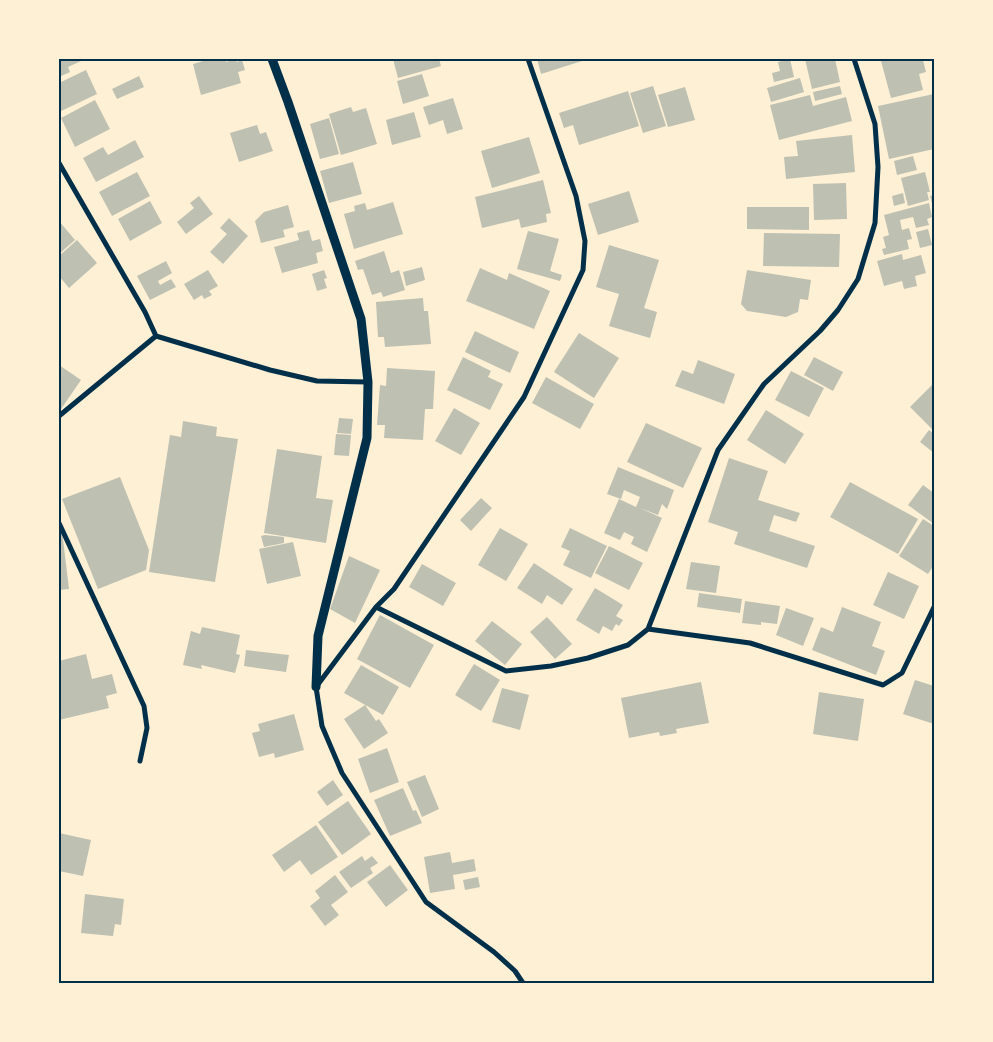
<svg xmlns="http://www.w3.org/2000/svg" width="993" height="1042" font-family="Barlow,sans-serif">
<rect width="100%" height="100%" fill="#fdf0d5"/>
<path fill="#bec0b2" d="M59,59H80L81,61L68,67L70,72L59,77Z
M210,59H225L226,62L235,59L237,62L242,60L245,70L238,72L241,83L201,95L193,64Z
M393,59H439L441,66L398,78Z
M537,59H581L582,61L541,74Z
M790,59L794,77L774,82L772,73L780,71L778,62Z
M805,59H835L840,82L812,89Z
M890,59H916L917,61L923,60L926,72L919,74L923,90L891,98L881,61Z
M86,70L97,94L59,112V83Z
M422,74L429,96L403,104L397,81Z
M139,76L144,87L117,99L112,89Z
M800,78L804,92L771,102L767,88Z
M653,86L666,126L643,133L630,93Z
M840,86L842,94L815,101L813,92Z
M685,87L695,120L668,127L658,95Z
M628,91L639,126L579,145L573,125L564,128L559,113Z
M934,94V149L889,159L878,106Z
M810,95L813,106L846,97L852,121L779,140L770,105Z
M453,98L463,129L447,134L443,120L429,125L423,107Z
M95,100L110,129L75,147L61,118Z
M351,107L353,112L366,108L377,144L341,155L329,114Z
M414,112L421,137L392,145L386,120Z
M329,118L339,154L320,159L310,124Z
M257,125L260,134L266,132L273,151L239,162L230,133Z
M852,135L855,172L786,179L784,157L798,156L796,141Z
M529,137L540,173L492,188L481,151Z
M135,140L144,157L96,182L83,158L103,147L108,155Z
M913,156L917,170L897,175L894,161Z
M353,162L362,194L329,203L320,171Z
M137,172L150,196L112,216L99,192Z
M925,172L930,192H927L929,200L908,206L901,178Z
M543,180L551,213L546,214L547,222L521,228L519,219L482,228L475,197Z
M846,183L847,219L814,220L813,184Z
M629,191L639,222L598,235L588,204Z
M903,193L905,203L894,206L892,196Z
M934,195V210L930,196Z
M199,196L213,214L186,234L177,222L194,208L190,203Z
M150,201L162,223L130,241L118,219Z
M393,202L403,234L354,249L344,214L355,211L354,206L365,203L367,210Z
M929,203L932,217L927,219L929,225L916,228L913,217L900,220L902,230L909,228L912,239L907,240L909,249L884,255L882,249L886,248L883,237L889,235L884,215Z
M288,205L294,227L283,230L285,237L261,243L255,221L264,212Z
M747,207H809V230L747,229Z
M229,218L248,236L223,264L210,252L227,234L220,228Z
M59,221L75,240L59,254Z
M928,229L932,245L920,248L916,232Z
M309,230L312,241L320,239L323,251L316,253L318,263L282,273L274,247L299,240L297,233Z
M528,231L559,239L550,271L562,275L560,281L517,269Z
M764,233L840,234L839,267L763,266Z
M77,240L97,263L69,288L59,276V256Z
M609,245L659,260L644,308L657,312L650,338L609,326L619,294L596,287Z
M384,251L391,273L399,270L405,290L383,297L381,292L372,295L363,269L358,270L355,261Z
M902,254L903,260L921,255L926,273L915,276L917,286L904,289L902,281L884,286L877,261Z
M166,261L172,273L158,281L160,285L171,279L176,287L150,300L137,276Z
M422,267L425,280L406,286L403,272Z
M480,268L507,280L509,273L550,291L534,329L466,301Z
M208,270L218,286L209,291L212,295L204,299L202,295L194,300L184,284Z
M324,270L327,278L324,279L327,288L317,291L312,274Z
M747,270L811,280L808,300L800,299L798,312L786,317L747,311L741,304Z
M423,298L424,311H428L431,344L385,347L384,337H378L376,302Z
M475,331L519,352L510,373L465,352Z
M579,333L619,358L594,398L554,372Z
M463,357L491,371L488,377L503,384L490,410L447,390Z
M814,357L843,372L833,391L804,375Z
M698,360L735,374L724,404L675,386L682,370L693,374Z
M59,365L81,380L59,412Z
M387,368L435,371L433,409H425L423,440L384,438L385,425H377L380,385L386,386Z
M791,371L824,388L809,417L775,400Z
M546,377L594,404L580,429L532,403Z
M934,383V431L910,407Z
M454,408L480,423L461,455L435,441Z
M766,410L804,434L785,464L747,440Z
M339,418L353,419L351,434L337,433Z
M183,421L217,427L216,436L238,439L215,582L149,572L170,435L181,437Z
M646,423L702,448L683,488L627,462Z
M929,430L934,434V453L920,442Z
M336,434L351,435L349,456L334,455Z
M277,449L322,456L316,498L333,500L326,543L264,533Z
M729,458L768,471L758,500L800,513L796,522L774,515L769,531L815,546L807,568L734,544L738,532L708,522Z
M618,467L674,490L667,509L662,504L658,515L640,508L662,518L647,552L631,544L634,537L624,532L620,540L604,533L619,499L636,507L640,497L624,490L621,499L607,494Z
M120,477L149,550L146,570L98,589L62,499Z
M850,482L918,519L898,554L830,517Z
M923,485L934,493V524L908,505Z
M481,498L492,508L471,531L460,520Z
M923,519L934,526V565L928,574L899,556Z
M500,528L528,544L506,581L478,565Z
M570,528L607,546L591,578L563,565L570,551L561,547Z
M62,531L69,589L59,590V532Z
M265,535L284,537V543L264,547L261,536Z
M293,542L301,576L267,584L259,549Z
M609,546L643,563L629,590L595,573Z
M349,556L380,570L355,623L330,609Z
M691,562L720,566L716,593L686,589Z
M534,563L573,589L562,605L547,595L542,604L517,588Z
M422,564L456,583L443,606L409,587Z
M888,572L919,586L904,619L873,605Z
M595,588L623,605L616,616L623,620L619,626L616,624L612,631L603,626L599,634L576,620Z
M699,593L742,599L740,613L697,607Z
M745,601L780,606L777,624L761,622V625L742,623Z
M842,607L881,622L872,646L885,651L876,675L812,650L821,627L833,632Z
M786,608L814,618L803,646L776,635Z
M380,615L434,645L410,688L357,659Z
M547,617L572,644L555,659L530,632Z
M492,621L522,644L505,665L475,641Z
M202,627L240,635L236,654L240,655L235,673L201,665L202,669L183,665L191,631L200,634Z
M246,650L289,655L286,672L244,666Z
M86,654L92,679L112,674L117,693L106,696L109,708L59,720V661Z
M474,664L500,680L481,711L455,695Z
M361,665L399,687L383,715L344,693Z
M915,680L934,686V724L903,714Z
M701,682L709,723L676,729L677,733L660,736L659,732L629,738L621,698Z
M502,688L529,695L520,730L492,722Z
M819,692L864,699L858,741L813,734Z
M365,705L376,721L379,719L388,733L364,749L344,719Z
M294,714L304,750L275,758L274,753L259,757L252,733L260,731L258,724Z
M387,748L399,782L370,793L358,759Z
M425,775L439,809L422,817L407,782Z
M333,780L343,795L327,806L317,792Z
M403,788L413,811L416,810L422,823L390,836L374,800Z
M348,801L371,834L342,855L318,822Z
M316,825L338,857L311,875L300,860L284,872L272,855Z
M59,833L91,840L83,876L59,871Z
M450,852L452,863L474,859L476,871L453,875L455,889L430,893L424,857Z
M362,856L365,861L372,856L378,863L370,868L373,873L351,888L339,872Z
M390,865L408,890L386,907L367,882Z
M335,875L348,892L331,905L339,915L325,926L310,906L320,898L315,891Z
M478,877L480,887L465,890L463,880Z
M85,894L124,899L121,925L115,924L113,936L81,933Z"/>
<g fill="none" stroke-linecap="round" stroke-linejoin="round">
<path stroke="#003049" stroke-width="5" d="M59,163L145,312L156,336L270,370L317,381L368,382
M59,416L156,336
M59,523L144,706L147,728L140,761
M376,607L506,671L551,666L588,658L628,645L648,629L718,450L764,384L820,331L838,310L858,279L875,223L878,167L875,124L854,59
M648,629L750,643L883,685L902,673L934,607
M523,983L515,971L494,952L426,902L342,773L322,726L316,687L376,607L394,589L524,397L583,270L585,241L576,196L528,59"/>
<path stroke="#003049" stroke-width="9" d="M272,59L288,102L361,319L368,382L367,438L318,636L316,687"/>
</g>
<rect width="993" height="1042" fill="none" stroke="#fdf0d5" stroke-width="120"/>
<rect x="60" y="60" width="873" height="922" fill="none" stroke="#003049" stroke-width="2"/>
</svg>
